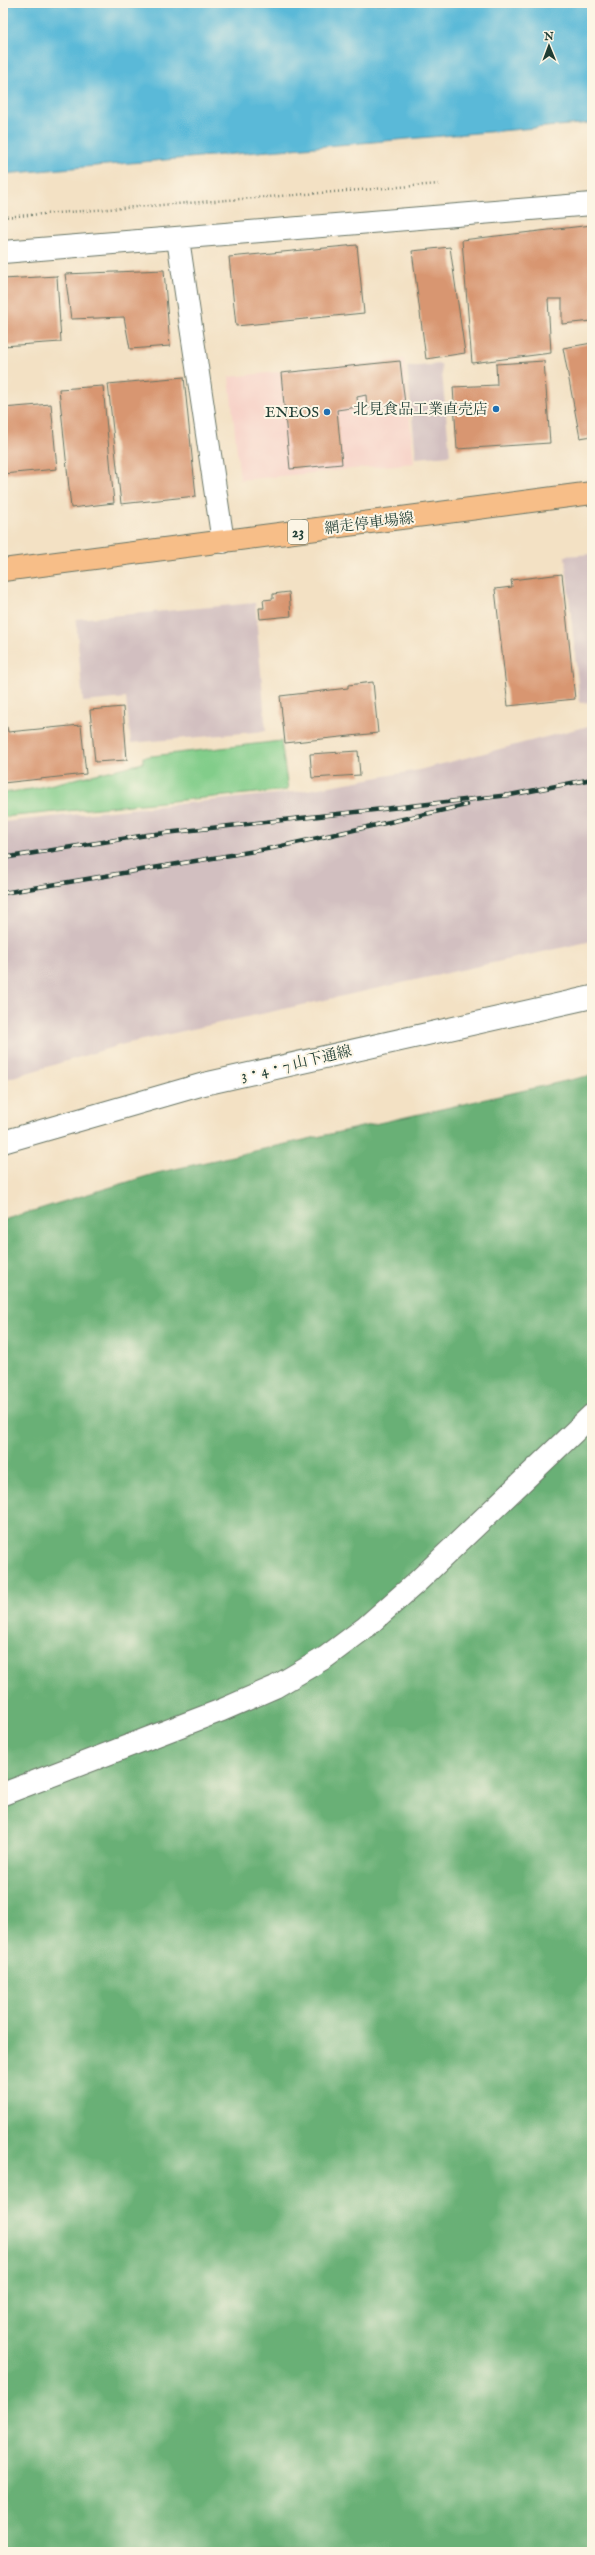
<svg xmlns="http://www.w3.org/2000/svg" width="595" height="2555" font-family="'IM FELL English','Noto Serif JP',serif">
<rect width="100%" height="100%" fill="#fcf5e5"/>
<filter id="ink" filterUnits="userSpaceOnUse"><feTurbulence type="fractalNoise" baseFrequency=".025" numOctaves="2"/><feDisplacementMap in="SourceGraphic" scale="8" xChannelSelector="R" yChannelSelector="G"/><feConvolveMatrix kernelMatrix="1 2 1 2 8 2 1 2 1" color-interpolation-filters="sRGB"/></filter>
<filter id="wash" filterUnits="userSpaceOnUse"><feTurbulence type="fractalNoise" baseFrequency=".012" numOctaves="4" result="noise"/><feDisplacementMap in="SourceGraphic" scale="16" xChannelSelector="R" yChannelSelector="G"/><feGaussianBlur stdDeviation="0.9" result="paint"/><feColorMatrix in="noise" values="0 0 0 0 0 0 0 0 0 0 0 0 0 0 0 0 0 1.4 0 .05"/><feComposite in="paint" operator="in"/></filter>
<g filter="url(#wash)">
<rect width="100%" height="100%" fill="#f3e1c4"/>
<path fill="#f7d1c7" d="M404,359L414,463L240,480L229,377Z"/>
<path fill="#d2bfc0" d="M441,364L450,455L416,458L407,367Z
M592,554V702L580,703L565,556Z
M255,603L266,731L131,743L126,698L83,702L76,619Z
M592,725V941L120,1045L3,1080V822L296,792L419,770Z"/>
<path fill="#82cd8a" stroke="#50855f" d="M281,741L288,790L3,817V793L32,789L143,763V757Z"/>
<path fill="#69b076" stroke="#447655" d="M592,1075V2552H3V1220L157,1173Z"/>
<path fill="#5ab9d8" stroke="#3c7b86" d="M3,3H592V123L3,174Z"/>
<g id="blocks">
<path fill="#d89671" d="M592,225V321L562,324V299H548L551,353L472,363L462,240Z
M357,245L364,313L236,326L229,257Z
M450,247L465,353L426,359L412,251Z
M164,270L170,346L130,349L124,317L71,319L65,274Z
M57,276L61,342L3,346V279Z
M592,343V436L580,438L563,348Z
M400,361L405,404L367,408L366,395L357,397L358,407L337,410L342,464L290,469L281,373Z
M544,361L550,443L457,449L453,387L497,385L496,364Z
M184,377L196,496L121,504L108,384Z
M103,386L114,503L71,508L59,389Z
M51,404L57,469L3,474V408Z
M562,574L575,699L508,706L495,589L512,587L511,580Z
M289,592L291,616L260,619L259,608H264L263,600L273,599V594Z
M373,682L378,733L285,743L280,696L348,688V685Z
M123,707L127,760L95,762L90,710Z
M81,725L86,774L3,783V727H7L8,732Z
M358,751L360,775L312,778L310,754Z"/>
</g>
</g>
<g filter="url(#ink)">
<use href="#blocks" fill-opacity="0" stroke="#697666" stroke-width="1"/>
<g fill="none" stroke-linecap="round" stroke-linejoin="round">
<defs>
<path id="minor" d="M178,239L223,542
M3,252L592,204
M3,1142L204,1084L592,997
M3,1794L222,1710L275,1687L326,1657L366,1627L418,1581L592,1415"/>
<path id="major" d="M3,570L592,493"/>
</defs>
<use href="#minor" stroke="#697666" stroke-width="24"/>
<use href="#major" stroke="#697666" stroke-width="24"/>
<path stroke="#697666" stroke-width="2.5" stroke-dasharray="1 3" stroke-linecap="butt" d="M3,217L439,184"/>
<use href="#minor" stroke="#fff" stroke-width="22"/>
<use href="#major" stroke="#f7be88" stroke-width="22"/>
<defs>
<path id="rail" d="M3,858L147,835L510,795L592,779
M3,893L273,848L466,805"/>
</defs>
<use href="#rail" stroke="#1f3d34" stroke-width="4.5"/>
<use href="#rail" stroke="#fcf5e5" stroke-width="3" stroke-dasharray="9" stroke-linecap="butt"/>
</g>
</g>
<g fill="#1f6fb2" stroke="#fcf5e5" stroke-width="1.5">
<circle cx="496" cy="409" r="4"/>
<circle cx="327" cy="412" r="4"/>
</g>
<g text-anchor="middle" stroke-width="4" stroke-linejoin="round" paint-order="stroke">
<rect fill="#fcf5e5" stroke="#617469" stroke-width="1" x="288" y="520" width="20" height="24" rx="3"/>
<g font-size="14" font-weight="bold" fill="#1f3d34">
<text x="298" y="537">23</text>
</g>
<g font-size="15" fill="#1f3d34" stroke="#fcf5e5" text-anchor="end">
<text x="488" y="414">北見食品工業直売店</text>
<text x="319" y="417">ENEOS</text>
</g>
<g font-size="15" fill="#1f3d34" stroke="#fcf5e5">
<text transform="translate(369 523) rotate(-7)" y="5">網走停車場線</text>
<text transform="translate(296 1063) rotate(-13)" y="5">3・4・7 山下通線</text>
</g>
</g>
<rect width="595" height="2555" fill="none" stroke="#fcf5e5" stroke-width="16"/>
<g transform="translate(549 46) rotate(359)" stroke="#fcf5e5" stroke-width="3" paint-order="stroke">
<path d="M0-3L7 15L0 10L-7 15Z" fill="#1f3d34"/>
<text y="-6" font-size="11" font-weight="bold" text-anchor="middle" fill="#1f3d34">N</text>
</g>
</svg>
